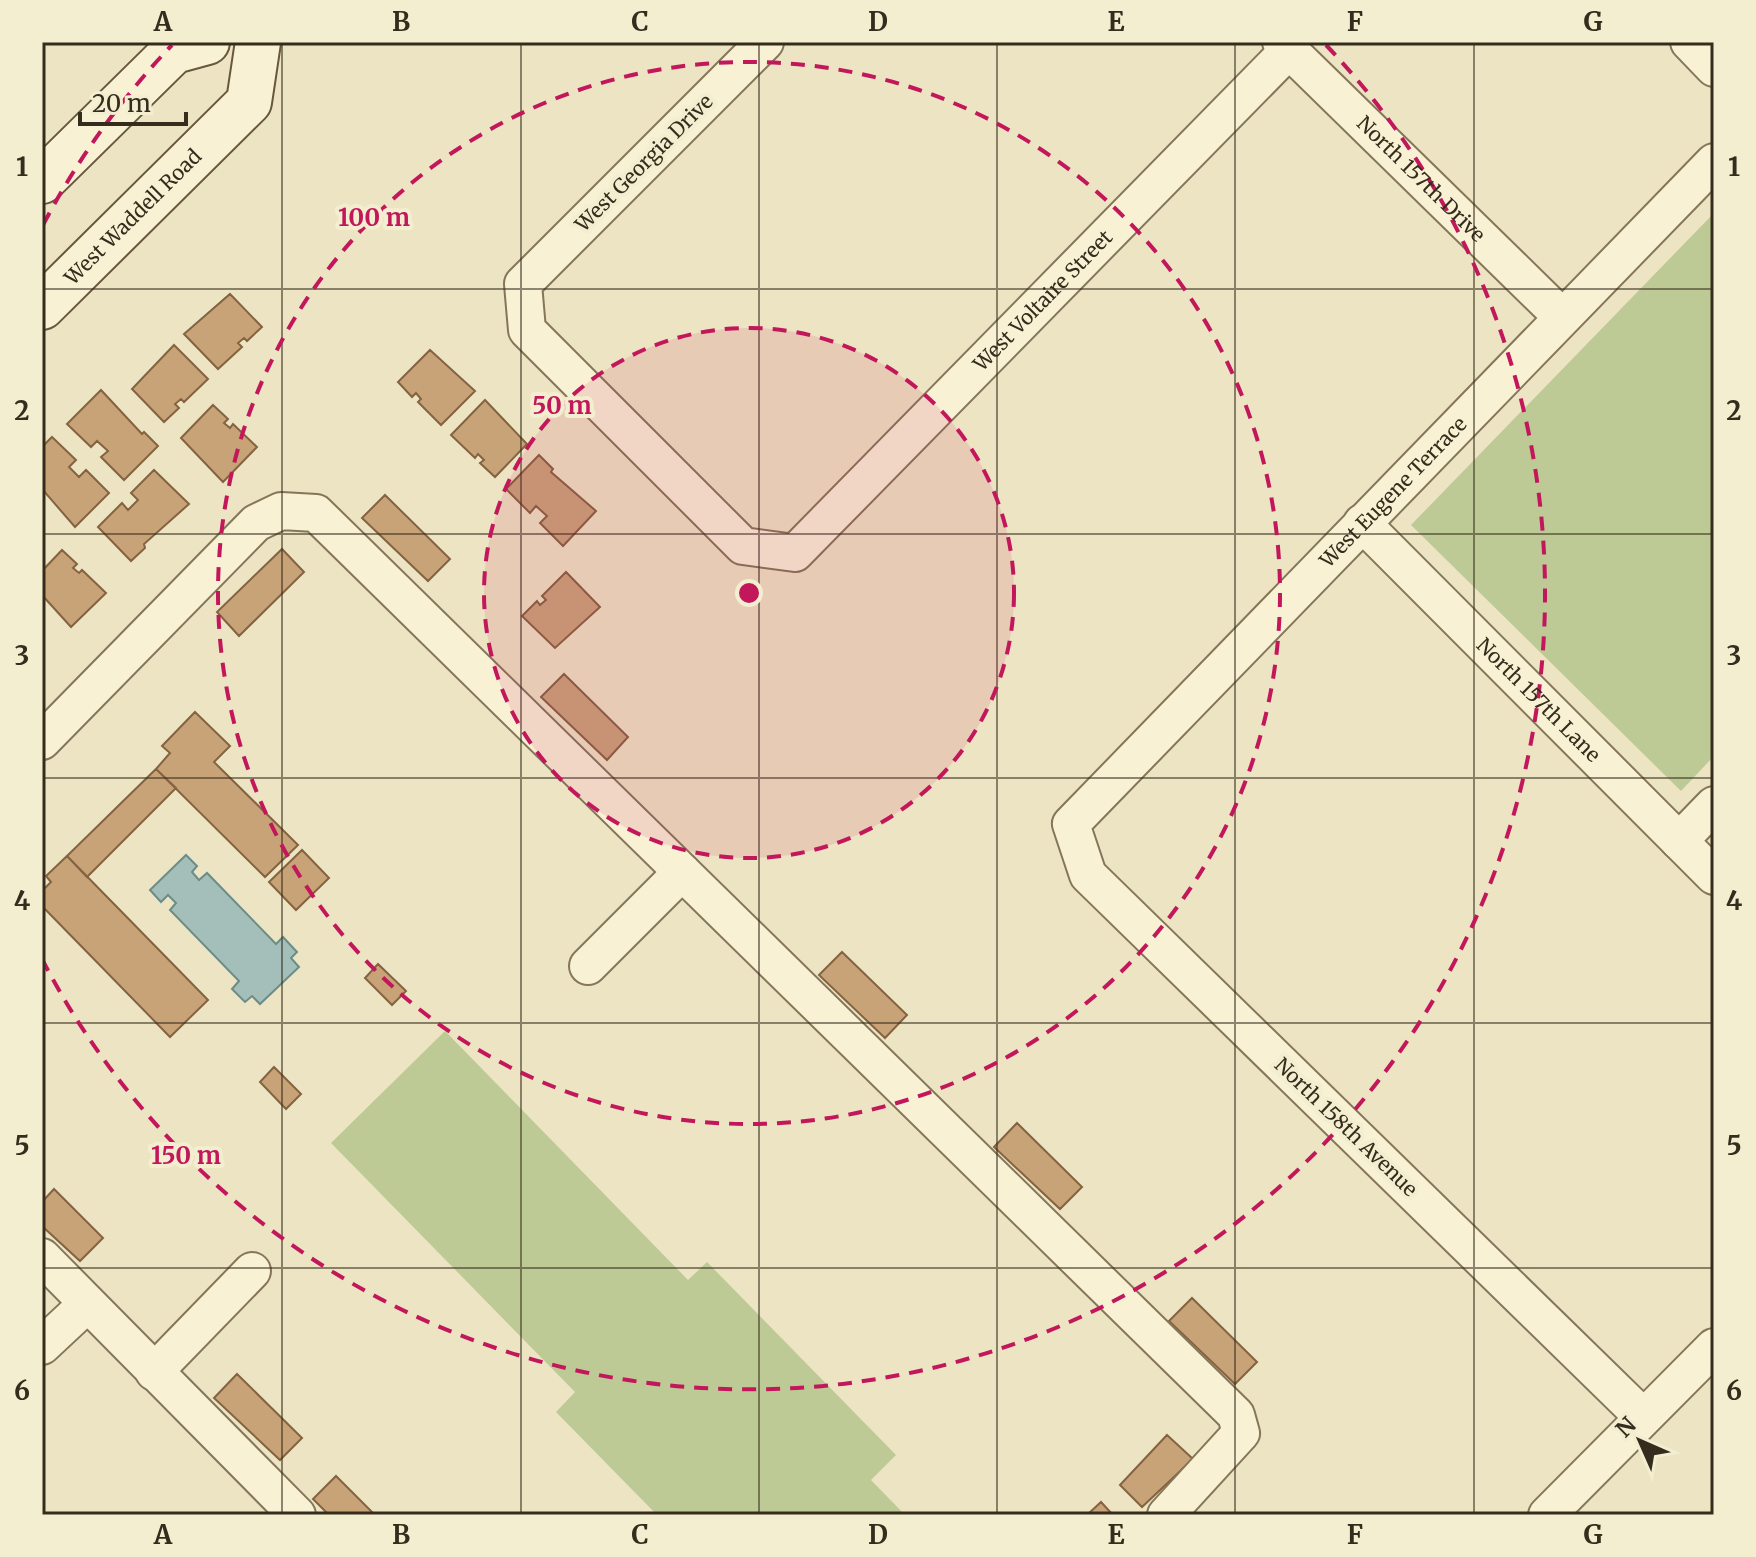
<svg xmlns="http://www.w3.org/2000/svg" width="1756" height="1557" font-family="Merriweather,serif">
<rect width="100%" height="100%" fill="#ece4c2"/>
<path fill="#beca96" d="M1714,213V756L1681,791L1411,525Z
M445,1031L688,1280L707,1262L896,1455L871,1480L905,1515H657L556,1412L575,1392L331,1143Z"/>
<path fill="#a4bfba" stroke="#6b8d88" stroke-width="2" d="M186,855L197,866L192,872L199,880L207,873L276,944L283,937L297,952L291,958L299,967L260,1004L252,996L245,1002L232,989L239,981L170,910L176,903L168,895L161,902L150,890Z"/>
<path fill="#c9a378" stroke="#846340" stroke-width="2" d="M230,294L262,327L247,341L244,338L238,343L242,347L218,369L184,334Z
M174,345L208,379L184,402L181,399L175,404L179,408L164,422L132,389Z
M430,350L475,391L441,425L418,402L421,399L416,393L412,397L398,382Z
M101,390L142,434L144,432L158,446L124,480L101,457L108,451L97,441L91,447L67,424Z
M485,400L527,444L495,477L480,463L484,460L478,454L475,458L451,435Z
M213,405L228,419L224,423L230,428L233,424L257,447L223,482L181,438Z
M52,437L76,460L69,467L79,477L86,470L109,493L75,527L42,489V447Z
M539,455L553,469L551,472L596,511L563,546L540,523L547,516L536,506L530,513L506,489Z
M154,470L189,504L144,544L145,548L131,561L98,527L122,503L128,510L138,500L131,493Z
M385,495L450,559L428,581L362,518Z
M282,549L304,572L239,636L217,612Z
M62,550L77,564L73,568L79,573L82,570L106,593L71,627L42,595V571Z
M566,572L600,607L555,648L522,616L537,601L540,605L546,600L542,596Z
M564,674L628,737L607,760L541,697Z
M195,712L230,746L214,762L298,845L265,877L156,769L170,753L162,746Z
M156,769L176,788L87,877L67,856Z
M302,850L329,878L296,910L269,882Z
M67,856L208,1000L170,1037L42,906V891L51,882L46,876Z
M842,952L907,1015L885,1038L819,975Z
M378,964L406,991L392,1005L365,978Z
M274,1067L301,1094L286,1109L260,1082Z
M1017,1123L1082,1187L1060,1209L994,1147Z
M54,1189L103,1238L80,1261L42,1226V1202Z
M1192,1298L1257,1362L1235,1384L1169,1321Z
M237,1374L302,1438L280,1460L214,1398Z
M1167,1435L1193,1459L1142,1507L1120,1485Z
M336,1476L375,1515H329L313,1499Z
M1101,1502L1113,1515H1087Z"/>
<g fill="none" stroke-linecap="round" stroke-linejoin="round">
<defs>
<g id="minor">
<path id="s1" d="M765,42L523,284L527,330L743,546L795,553L1289,50"/>
<path id="s2" d="M1281,42L1561,316"/>
<path d="M1689,42L1714,68"/>
<path id="s3" d="M1362,523L1714,876"/>
<path d="M42,741L256,523L281,511L316,513L1236,1415L1241,1433L1166,1515"/>
<path d="M1679,841L1714,805"/>
<path d="M588,966L682,872"/>
<path d="M42,1257L297,1515"/>
<path d="M42,1346L87,1304"/>
<path d="M154,1372L252,1271"/>
<path id="s4" d="M1643,1417L1088,875L1071,824L1714,162"/>
<path d="M1547,1515L1714,1347"/>
</g>
<g id="secondary">
<path d="M42,181L174,51L207,42"/>
<path id="s5" d="M42,307L249,102L258,42"/>
</g>
</defs>
<use href="#minor" stroke="#85765a" stroke-width="40"/>
<use href="#secondary" stroke="#67573d" stroke-width="48"/>
<use href="#minor" stroke="#f8f1d4" stroke-width="36"/>
<use href="#secondary" stroke="#f8f1d4" stroke-width="44"/>
</g>
<path fill="none" stroke="#362c1d" stroke-width="2" stroke-opacity="0.55" d="M282,42V1515M521,42V1515M759,42V1515M997,42V1515M1235,42V1515M1474,42V1515M42,289H1714M42,534H1714M42,778H1714M42,1023H1714M42,1268H1714"/>
<circle cx="749" cy="593" r="265" fill="#c2185b" fill-opacity=".12"/>
<g fill="none" stroke="#c2185b" stroke-width="4" stroke-dasharray="14 10">
<circle cx="749" cy="593" r="265"/>
<circle cx="749" cy="593" r="531"/>
<path d="M43 225A796 796 0 0 1 172 45M1326 45A796 796 0 1 1 43 961"/>
</g>
<g text-anchor="middle" stroke-width="8" stroke-linejoin="round" paint-order="stroke">
<g font-size="20" fill="#362c1d" stroke="#f4eed1">
<text transform="translate(644 163) rotate(-45)" y="7">West Georgia Drive</text>
<text dy="7" stroke="none"><textPath href="#s2" startOffset="196">North 157th Drive</textPath></text>
<text dy="7" stroke="none"><textPath href="#s5" startOffset="128">West Waddell Road</textPath></text>
<text dy="7" stroke="none"><textPath href="#s1" startOffset="1100">West Voltaire Street</textPath></text>
<text dy="7" stroke="none"><textPath href="#s4" startOffset="1292">West Eugene Terrace</textPath></text>
<text dy="7" stroke="none"><textPath href="#s3" startOffset="250">North 157th Lane</textPath></text>
<text transform="translate(1346 1127) rotate(44)" y="7">North 158th Avenue</text>
</g>
</g>
<circle cx="749" cy="593" r="12" fill="#c2185b" stroke="#f4eed1" stroke-width="4"/>
<g font-size="24" text-anchor="middle" font-weight="bold" fill="#c2185b" stroke="#f4eed1" stroke-width="8" stroke-linejoin="round" paint-order="stroke">
<text x="374" y="226">100 m</text>
<text x="562" y="414">50 m</text>
<text x="186" y="1164">150 m</text>
</g>
<rect width="1756" height="1557" fill="none" stroke="#f4eed1" stroke-width="88"/>
<g transform="translate(1640 1441) rotate(315)" stroke="#f4eed1" stroke-width="6" paint-order="stroke">
<path d="M0-6L14 30L0 20L-14 30Z" fill="#362c1d"/>
<text y="-12" font-size="22" font-weight="bold" text-anchor="middle" fill="#362c1d">N</text>
</g>
<path d="M80 112v12h106v-12" fill="none" stroke="#362c1d" stroke-width="4"/>
<text x="92" y="112" font-size="24" fill="#362c1d" stroke="#f4eed1" stroke-width="6" paint-order="stroke">20 m</text>
<rect x="44" y="44" width="1668" height="1469" fill="none" stroke="#362c1d" stroke-width="3"/>
<g font-size="26" text-anchor="middle" font-weight="bold" fill="#362c1d">
<text x="163" y="31">A</text>
<text x="401" y="31">B</text>
<text x="640" y="31">C</text>
<text x="878" y="31">D</text>
<text x="1116" y="31">E</text>
<text x="1355" y="31">F</text>
<text x="1593" y="31">G</text>
<text x="22" y="176">1</text>
<text x="1734" y="176">1</text>
<text x="22" y="420">2</text>
<text x="1734" y="420">2</text>
<text x="22" y="665">3</text>
<text x="1734" y="665">3</text>
<text x="22" y="910">4</text>
<text x="1734" y="910">4</text>
<text x="22" y="1155">5</text>
<text x="1734" y="1155">5</text>
<text x="22" y="1400">6</text>
<text x="1734" y="1400">6</text>
<text x="163" y="1544">A</text>
<text x="401" y="1544">B</text>
<text x="640" y="1544">C</text>
<text x="878" y="1544">D</text>
<text x="1116" y="1544">E</text>
<text x="1355" y="1544">F</text>
<text x="1593" y="1544">G</text>
</g>
</svg>
